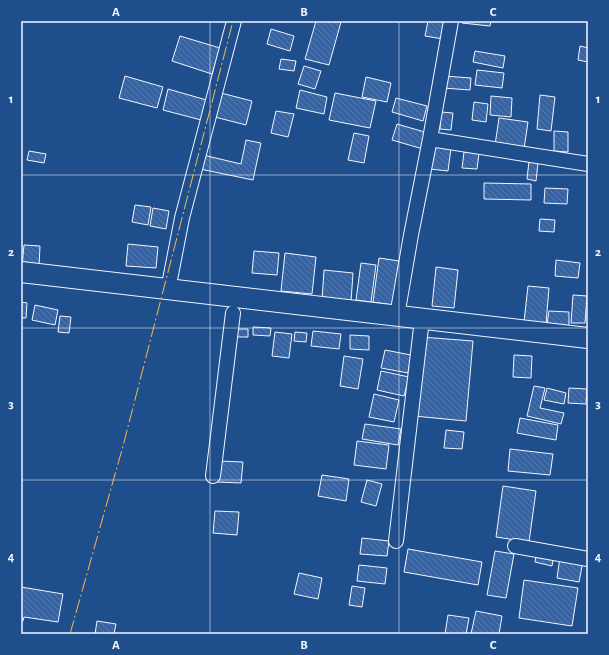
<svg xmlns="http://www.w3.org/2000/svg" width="609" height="655" font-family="'Alegreya Sans',sans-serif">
<defs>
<pattern id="building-back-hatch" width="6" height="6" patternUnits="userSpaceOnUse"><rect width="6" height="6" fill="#3563a3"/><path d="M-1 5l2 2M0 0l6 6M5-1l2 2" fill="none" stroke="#537ab1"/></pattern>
</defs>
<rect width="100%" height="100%" fill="#1f4e8c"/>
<path fill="url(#building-back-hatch)" stroke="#f2f6ff" d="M316,21L341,22L329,65L305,59Z
M428,21H445L443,39L425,36Z
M462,21H491L490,26L462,23Z
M271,29L294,36L290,51L267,44Z
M180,36L220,48L212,74L172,61Z
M580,46L588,48V62L578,60Z
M475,51L505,56L503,68L473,62Z
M281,59L296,61L294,71L279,69Z
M304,66L321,71L315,89L298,84Z
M477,70L504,73L502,88L475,85Z
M125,76L163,87L157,108L119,98Z
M444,76L471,78L470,90L443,88Z
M366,77L391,83L387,102L362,97Z
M168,89L210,101L205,121L163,110Z
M300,90L327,97L324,114L296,108Z
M217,92L252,101L246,125L211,116Z
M335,93L376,101L370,128L329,120Z
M540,95L555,97L551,131L537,129Z
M491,96L512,98L511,117L490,115Z
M396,98L427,106L423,121L392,112Z
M474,102L488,104L486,122L472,120Z
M276,111L294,114L288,137L271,133Z
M441,112L453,113L451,130L440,129Z
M499,118L528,122L524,149L495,145Z
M397,124L428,133L423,149L392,140Z
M554,131L568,132V152L554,151Z
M354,133L369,136L364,163L348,160Z
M246,140L261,143L253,180L200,169L203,155L241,164Z
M433,146L451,148L448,171L430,169Z
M29,151L46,154L44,163L27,160Z
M464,152L479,153L477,169L462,168Z
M529,161L538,163L536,181L527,179Z
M484,183L531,184V200L484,199Z
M545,188L568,189L567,204L544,203Z
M135,205L151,207L148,225L132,222Z
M153,208L169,211L166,229L150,226Z
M540,219L555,220L554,232L539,231Z
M128,244L158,247L156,268L126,266Z
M24,245L40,246L39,267L22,266Z
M254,251L279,253L277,275L252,273Z
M285,253L316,257L312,294L281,291Z
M379,258L399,261L393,305L373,302Z
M556,260L580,263L578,278L555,276Z
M361,263L376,265L371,302L356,300Z
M436,267L458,270L454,308L432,306Z
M324,270L353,273L351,302L322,300Z
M528,286L549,288L546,324L524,322Z
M573,295L587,296L585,323H571Z
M21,302L27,303L26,318H21Z
M35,305L58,310L55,325L32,320Z
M549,311L569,312V326L547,324Z
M60,316L71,317L69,333L58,332Z
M253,327L271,328L270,336L253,335Z
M235,329H248V337H235Z
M313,331L341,334L339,349L311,346Z
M275,332L292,334L289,358L272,356Z
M295,332L307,333L306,342L294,341Z
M350,335L369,336V350L350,349Z
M421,337L473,341L466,421L414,416Z
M385,350L411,355L408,373L381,368Z
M514,355L532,356L531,378L513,377Z
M344,356L363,359L358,389L340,386Z
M381,371L409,377L404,396L377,390Z
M534,386L545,388L540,408L564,413L561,424L527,416Z
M547,388L566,393L564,404L544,400Z
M569,388L587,389L586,404L568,403Z
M374,394L399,400L394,422L369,417Z
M520,418L558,425L556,440L517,433Z
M365,424L401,429L398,445L362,439Z
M446,430L464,432L462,449L444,448Z
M357,441L389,445L386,469L354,465Z
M510,449L553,454L550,475L508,471Z
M218,461L243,462L241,483L217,482Z
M322,475L349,479L346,501L318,496Z
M367,480L382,484L376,506L361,502Z
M503,486L536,491L529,542L496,537Z
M215,511L239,512L237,535L213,533Z
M362,538L389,541L387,556L360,554Z
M408,549L482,562L478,585L404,572Z
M495,551L514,554L506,598L487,595Z
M537,551L554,554L552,566L535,562Z
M560,557L583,561L579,582L557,578Z
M359,565L387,568L385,584L357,581Z
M299,573L322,578L318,599L294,594Z
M524,580L578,588L572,626L519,618Z
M352,586L365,588L362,607L349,605Z
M21,587L63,594L58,622L24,617L23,621H21Z
M476,611L502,616L499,634H471Z
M448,615L469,618L466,634H445Z
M97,621L116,624L114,634H95Z"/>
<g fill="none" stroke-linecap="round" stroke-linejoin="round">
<defs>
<path id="street" d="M430,139L588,164
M168,290L182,218L234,21
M397,316L411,235L430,139L451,21
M213,476L233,313
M396,541L422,319
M515,546L588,559"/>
<path id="secondary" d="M21,272L588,338"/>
</defs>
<use href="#street" stroke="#f2f6ff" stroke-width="16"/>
<use href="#secondary" stroke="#f2f6ff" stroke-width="22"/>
<use href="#street" stroke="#1f4e8c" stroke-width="14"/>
<use href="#secondary" stroke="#1f4e8c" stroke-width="20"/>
<path stroke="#ffb74d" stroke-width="1" stroke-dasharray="14 3 2 3" stroke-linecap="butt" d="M70,634L123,446L233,21"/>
</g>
<path fill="none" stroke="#f2f6ff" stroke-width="1" stroke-opacity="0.55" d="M210,21V634M399,21V634M21,175H588M21,328H588M21,480H588"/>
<rect width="609" height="655" fill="none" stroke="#1f4e8c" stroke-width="44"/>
<rect x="22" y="22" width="565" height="611" fill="none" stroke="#f2f6ff" stroke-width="1.5"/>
<g font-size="13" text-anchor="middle" font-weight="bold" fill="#f2f6ff">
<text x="116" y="16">A</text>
<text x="304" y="16">B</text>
<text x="493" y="16">C</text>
<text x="11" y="103">1</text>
<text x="598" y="103">1</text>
<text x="11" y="256">2</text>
<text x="598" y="256">2</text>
<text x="11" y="408">3</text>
<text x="598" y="408">3</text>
<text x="11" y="561">4</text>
<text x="598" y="561">4</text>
<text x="116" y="649">A</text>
<text x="304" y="649">B</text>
<text x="493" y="649">C</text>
</g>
</svg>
